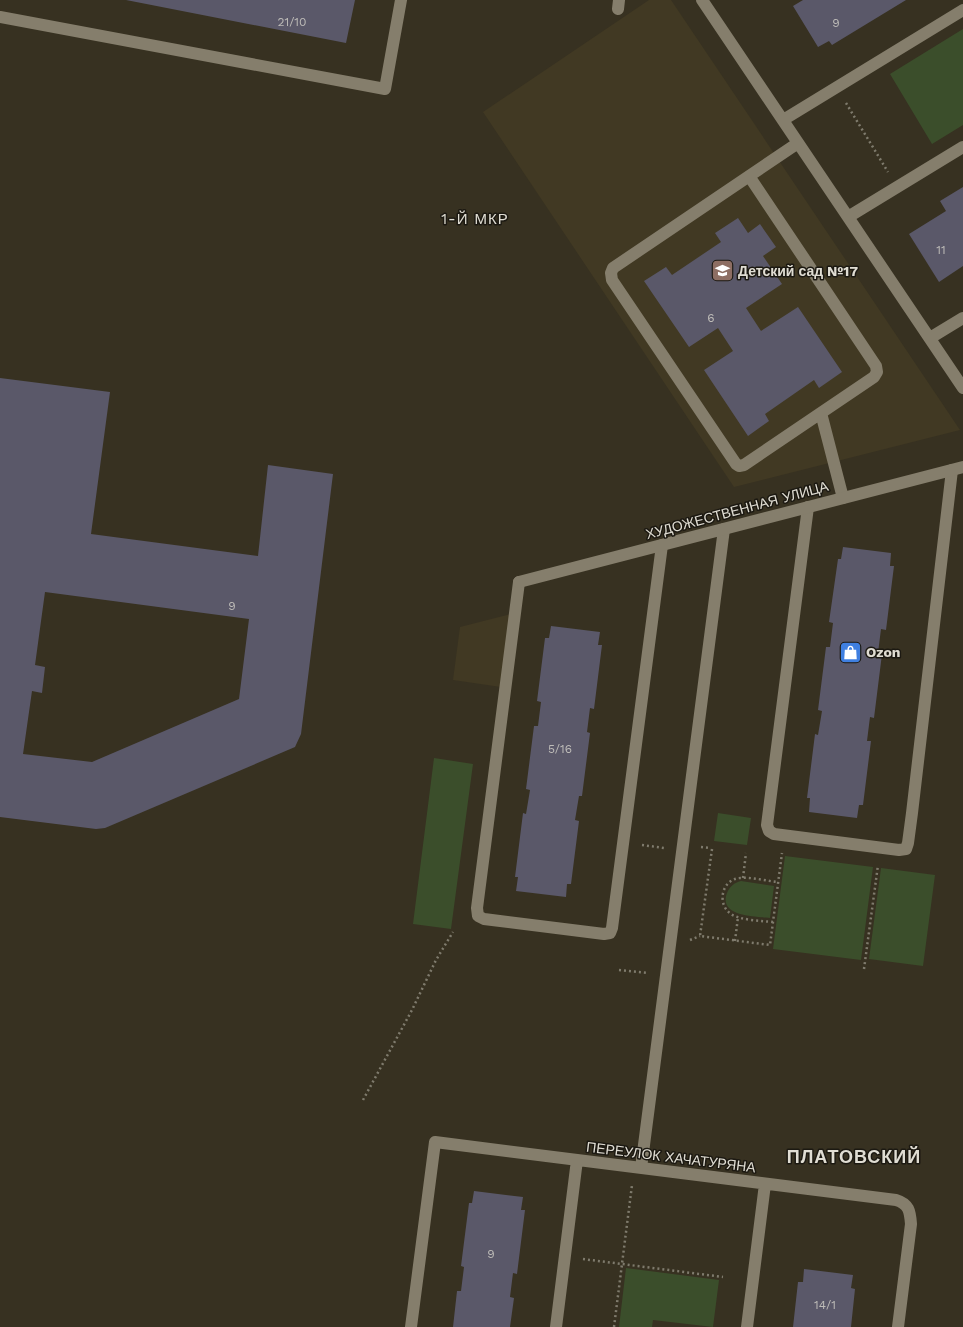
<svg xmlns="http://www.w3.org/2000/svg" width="963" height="1327" font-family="'Work Sans',sans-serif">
<rect width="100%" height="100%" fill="#373121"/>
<path fill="#413923" d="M649,0H671L960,430L734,487L483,112Z
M511,614L501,687L453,680L460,627Z"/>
<path fill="#3b4e2b" d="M963,29V125L932,144L890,74Z
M434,758L473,764L451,929L413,924Z
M718,813L751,818L747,845L714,841Z
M785,856L873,867L861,960L773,949Z
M881,868L935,875L923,966L869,959Z
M741,881L774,886L770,918C756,916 718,917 727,893C730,886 734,883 741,881Z
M626,1268L719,1280L713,1327L653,1320L652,1327H619Z"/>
<path fill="#5a5869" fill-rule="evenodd" d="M126,0H355L346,43Z
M803,0H906L832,45L829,41L818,47L793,6Z
M963,187V266L939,282L909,234L946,211L940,201Z
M738,218L748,233L760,224L776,247L763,256L782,284L746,308L761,331L798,307L842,372L819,388L814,380L765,414L769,421L748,436L704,370L733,351L718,328L689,347L644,281L666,267L672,275L721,242L715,233Z
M0,378L110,392L91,534L258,556L268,465L333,474L301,734L295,747L105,828L96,829L0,817ZM45,592L249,619L239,699L92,762L23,754L32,691L42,693L45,667L35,665Z
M843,547L891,553L890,566H894L886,630L881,629L878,653L882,654L874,718L870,717L867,741H871L863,805H859L857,818L809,812L810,798H807L815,734L818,735L822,711L818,710L826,647H830L833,623L829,622L838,559H841Z
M551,626L600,632L598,645H602L594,709L590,708L587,732L590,733L582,796H579L575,820L579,821L571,884H567L566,897L516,891L518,877H515L523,813L526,814L530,790L526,789L534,726H538L541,702L537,701L545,638H549Z
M474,1191L523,1197L521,1210H525L517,1274L513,1273L510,1297L514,1298L510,1327H453L457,1291H461L464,1267L461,1266L469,1203H472Z
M804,1269L853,1275L851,1288L855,1289L851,1327H793L798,1282H803Z"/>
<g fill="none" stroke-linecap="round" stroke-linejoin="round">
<path stroke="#7f7b6d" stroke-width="2.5" stroke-dasharray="2 3" stroke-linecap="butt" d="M846,103L888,172
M642,845L664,848
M701,847L710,848
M712,849L700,936L770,945L782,853
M743,878L746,853
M773,922C762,921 739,920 731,914C716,904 722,878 741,878C753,877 766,881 778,882
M690,940L700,936
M735,941L738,917
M864,969L878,865
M619,970L648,973
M363,1100L412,1010L436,960L453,932
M583,1259L723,1277
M614,1327L632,1185"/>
<path stroke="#857e6c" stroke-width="12" d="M702,0L963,388
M618,9L619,0
M0,17L385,89L401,0
M783,120L963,10
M749,176L876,366L877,372L874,377L744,465L739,466L736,464L612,280L611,273L613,268L798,143
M848,217L963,147
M930,338L963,318
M821,413L843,498
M808,507L767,825L769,831L774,834L899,850L906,849L908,843L912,813L952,470
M519,582L477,908L478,916L484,919L604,934L610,933L612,928L662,545
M641,1168L724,529
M411,1327L435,1142L896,1200C909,1204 910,1211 911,1224L898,1327
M556,1327L577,1160
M747,1327L765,1184"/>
<path stroke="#857e6c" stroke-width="12" d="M519,582L963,467"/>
</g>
<defs>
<symbol id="school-square" viewBox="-11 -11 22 22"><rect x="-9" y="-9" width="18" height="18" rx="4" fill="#8d6e63" stroke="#1c1912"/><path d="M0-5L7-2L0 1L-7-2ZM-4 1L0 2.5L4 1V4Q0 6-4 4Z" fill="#fff"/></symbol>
<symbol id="shop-square" viewBox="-11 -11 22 22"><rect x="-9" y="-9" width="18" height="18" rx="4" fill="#3f7fe0" stroke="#1c1912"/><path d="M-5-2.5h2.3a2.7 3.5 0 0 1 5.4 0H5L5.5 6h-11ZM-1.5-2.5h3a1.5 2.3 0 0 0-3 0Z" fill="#fff"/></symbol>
</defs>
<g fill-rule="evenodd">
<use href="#school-square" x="710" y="258" width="25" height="25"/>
<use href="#shop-square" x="838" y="640" width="25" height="25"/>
</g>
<g text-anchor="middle" stroke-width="3" stroke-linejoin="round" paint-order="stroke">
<g font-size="12" fill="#bebcb8">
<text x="292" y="26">21/10</text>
<text x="836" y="27">9</text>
<text x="941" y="254">11</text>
<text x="711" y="322">6</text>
<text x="232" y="610">9</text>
<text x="560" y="753">5/16</text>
<text x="491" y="1258">9</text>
<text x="825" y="1309">14/1</text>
</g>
<g font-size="14" font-weight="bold" fill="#e0ddd3" stroke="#1c1912" text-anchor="start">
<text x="738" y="276">Детский сад №17</text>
<text x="866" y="657">Ozon</text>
</g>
<g font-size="14" fill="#e0ddd3" stroke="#1c1912">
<text transform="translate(737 510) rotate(-15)" y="5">ХУДОЖЕСТВЕННАЯ УЛИЦА</text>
<text transform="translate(671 1157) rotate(7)" y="5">ПЕРЕУЛОК ХАЧАТУРЯНА</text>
</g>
<g font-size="15" letter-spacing="1" fill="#e0ddd3" stroke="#1c1912">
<text x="475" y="224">1-Й МКР</text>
</g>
<g font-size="18" font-weight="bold" letter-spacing="1" fill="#e0ddd3" stroke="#1c1912">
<text x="854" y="1163">ПЛАТОВСКИЙ</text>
</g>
</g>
</svg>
